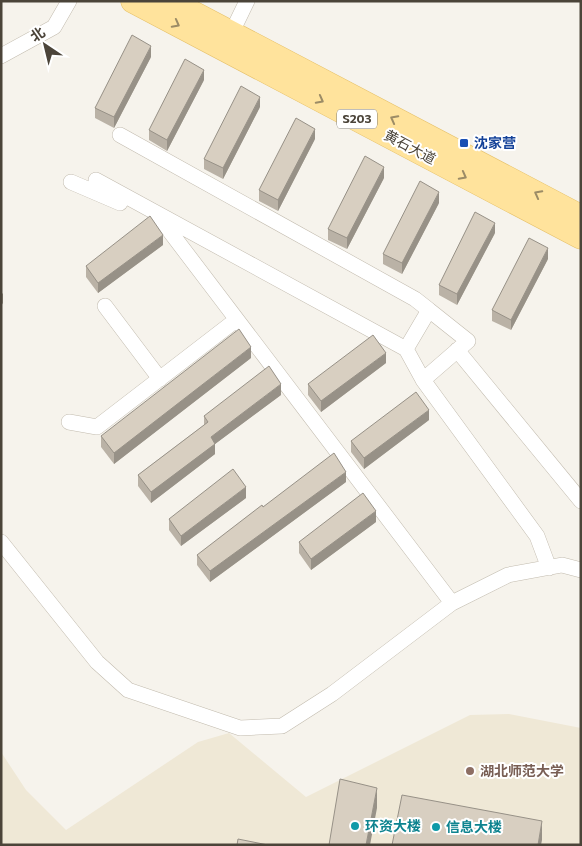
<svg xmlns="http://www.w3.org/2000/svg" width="582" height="846" font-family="Commissioner,'Noto Sans SC',sans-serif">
<rect width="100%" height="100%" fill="#f6f3ec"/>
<path fill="#efe8d6" d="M509,714L581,728V845H1V752L26,790L66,830L198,742L229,733L306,797L470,715Z"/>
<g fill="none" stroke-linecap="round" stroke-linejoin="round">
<defs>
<path id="street" d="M231,34L247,1
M1,56L54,27L69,1
M120,135L415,299L429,310
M96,180L406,349L423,380L537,536L549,568
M71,182L120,203
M155,219L165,225L452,603
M105,306L160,379
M406,349L429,310L468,341L423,380
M457,350L581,501
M69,422L97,427L236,320
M1,542L97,662L128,690L240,728L282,726L332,694L452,603L508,575L562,565L581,570"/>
<path id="primary" d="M133,1L581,237
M170,1L581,217"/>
</defs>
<use href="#street" stroke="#c2bbae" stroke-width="16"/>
<use href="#primary" stroke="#e6c16a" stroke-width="25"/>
<use href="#street" stroke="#fff" stroke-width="15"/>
<use href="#primary" stroke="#ffe39c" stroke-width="24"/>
</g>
<path fill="#bab2a6" d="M151,57L114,128L95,118V108Z
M204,80L167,151L149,140V130Z
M260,107L223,179L204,169V159Z
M315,139L278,211L259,201V190Z
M384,178L347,249L328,240V229Z
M439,203L402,274L383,264V254Z
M495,233L457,305L439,295V285Z
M163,245L98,293L86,277V266Z
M548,259L511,330L492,321V310Z
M251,358L114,464L101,447V436Z
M386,363L321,412L308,395V384Z
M281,395L215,444V454L151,503L138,486V475L204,425V416Z
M429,420L364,469L351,452V441Z
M346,482L210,582L197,565V555L263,507Z
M246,498L181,546L169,530V519Z
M376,522L311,570L299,553V542Z"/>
<path fill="#979187" d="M151,46V57L114,128V117Z
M204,70V80L167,151V140Z
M260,97V107L223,179V168Z
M315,129V139L278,211V200Z
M384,167V178L347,249V238Z
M439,192V203L402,274V263Z
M495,223V233L457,305V294Z
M163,235V245L98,293V283Z
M548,248V259L511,330V320Z
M3,293V303L1,306V295Z
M251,347V358L114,464V453Z
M386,353V363L321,412V401Z
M281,384V395L215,444V454L151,503V492L211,437Z
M429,410V420L364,469V458Z
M346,472V482L210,582V571Z
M246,487V498L181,546V536Z
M376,511V522L311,570V559Z
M377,788V808L370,845H366Z
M542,821V840L541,845H538Z"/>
<path fill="#d8cfc1" stroke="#979187" d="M132,35L151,46L114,117L95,108Z
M185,59L204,70L167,140L149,130Z
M241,86L260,97L223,168L204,159Z
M296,118L315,129L278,200L259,190Z
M365,156L384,167L347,238L328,229Z
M420,181L439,192L402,263L383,254Z
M475,212L495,223L457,294L439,285Z
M150,216L163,235L98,283L86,266Z
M529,238L548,248L511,320L492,310Z
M239,329L251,347L114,453L101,436Z
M373,335L386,353L321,401L308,384Z
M269,366L281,384L211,437L215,444L151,492L138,475L208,422L204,416Z
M416,392L429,410L364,458L351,441Z
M334,453L346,472L210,571L197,555L262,505L263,507Z
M233,469L246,487L181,536L169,519Z
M363,493L376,511L311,559L299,542Z
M340,779L377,788L366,845H329Z
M402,795L542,821L538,845H392Z
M238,839L268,845H237Z"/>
<defs><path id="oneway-chevron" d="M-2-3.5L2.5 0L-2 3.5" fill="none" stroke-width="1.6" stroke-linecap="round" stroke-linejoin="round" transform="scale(1.25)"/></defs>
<g stroke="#9c8c66">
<use href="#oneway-chevron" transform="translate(176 24) rotate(28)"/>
<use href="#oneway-chevron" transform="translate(320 100) rotate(28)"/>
<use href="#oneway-chevron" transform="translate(394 119) rotate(-152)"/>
<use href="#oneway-chevron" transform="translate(463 176) rotate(28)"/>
<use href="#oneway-chevron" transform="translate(538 194) rotate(-152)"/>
</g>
<rect fill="#1a4fb4" stroke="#fff" stroke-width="2" x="459" y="138" width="10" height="10" rx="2.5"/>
<circle fill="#8d6e63" stroke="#fff" stroke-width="2" cx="470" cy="771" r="5"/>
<g fill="#0f9aa8" stroke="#fff" stroke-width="2">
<circle cx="355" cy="826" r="5"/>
<circle cx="436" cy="827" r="5"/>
</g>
<g text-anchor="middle" stroke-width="4" stroke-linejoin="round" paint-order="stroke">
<rect fill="#fff" stroke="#817c74" stroke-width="1" x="337" y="109.5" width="40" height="19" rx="4"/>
<g font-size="12" font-weight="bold" fill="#4b4439">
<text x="357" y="123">S203</text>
</g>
<g font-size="14" font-weight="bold" fill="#164399" stroke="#fff" text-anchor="start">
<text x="474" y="148">沈家营</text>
</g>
<g font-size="14" fill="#4b4439" stroke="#fff">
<text transform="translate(410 147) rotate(28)" y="5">黄石大道</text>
</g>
<g font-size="14" font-weight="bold" fill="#785e54" stroke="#fff" text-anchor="start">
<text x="480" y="776">湖北师范大学</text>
</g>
<g font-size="14" font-weight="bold" fill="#0d838f" stroke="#fff" text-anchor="start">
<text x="365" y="831">环资大楼</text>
<text x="446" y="832">信息大楼</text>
</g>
</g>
<rect width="582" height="846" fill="none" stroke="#4b4439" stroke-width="5"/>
<g transform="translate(45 45) rotate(325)" stroke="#ffffff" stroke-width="4" paint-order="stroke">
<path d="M0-4L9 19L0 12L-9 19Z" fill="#4b4439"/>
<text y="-8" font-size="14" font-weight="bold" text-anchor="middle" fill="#4b4439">北</text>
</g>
</svg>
